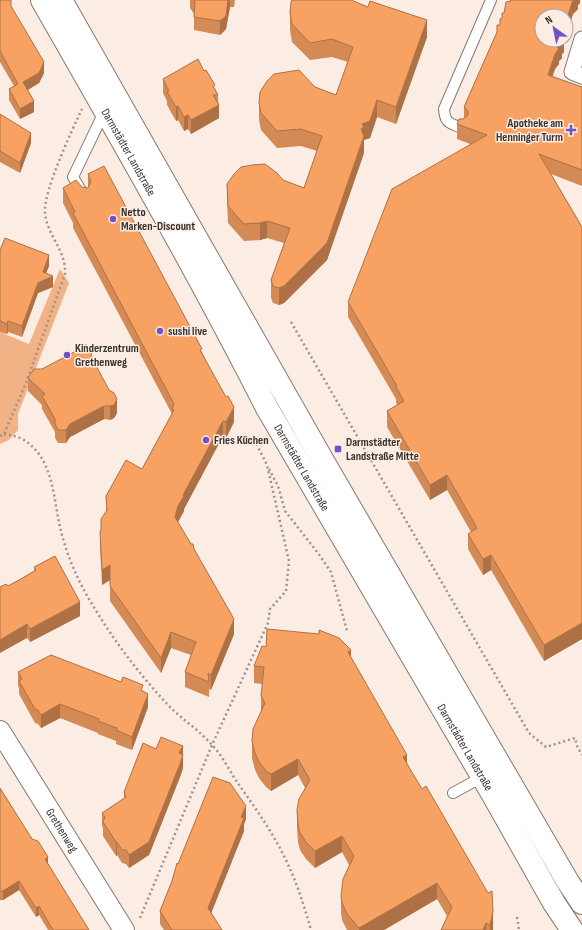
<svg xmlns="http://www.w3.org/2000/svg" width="582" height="930" font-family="'Sofia Sans Condensed',sans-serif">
<rect width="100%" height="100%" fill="#fbede3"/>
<path fill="#f1b286" d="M60,269L69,283L18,414V430L9,440L0,444V332L29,344Z"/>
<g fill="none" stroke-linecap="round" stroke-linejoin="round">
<defs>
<path id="service" d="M462,128C450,123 445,124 444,109L491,0
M82,192L73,177L105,110
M453,793L484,776"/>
<path id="pedestrian" d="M582,39L572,72L582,76"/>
<g id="minor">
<path id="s1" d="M0,731L124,930"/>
</g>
<g id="primary">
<path id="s2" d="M42,0C119,135 197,270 267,408L493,795L554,903L572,930"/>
<path d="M61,0L323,461L568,882L582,903"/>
</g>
</defs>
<use href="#service" stroke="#857870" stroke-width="12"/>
<use href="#pedestrian" stroke="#857870" stroke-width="17"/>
<use href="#minor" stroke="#857870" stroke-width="22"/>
<use href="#primary" stroke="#857870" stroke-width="24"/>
<path stroke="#9b928b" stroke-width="2.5" stroke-dasharray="2 3" stroke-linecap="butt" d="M291,322L529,733L546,747L575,738L577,746L582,755
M4,434C10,435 16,436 22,439C53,456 53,496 60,527C65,549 74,572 85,592C108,633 137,672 169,706C183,720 199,730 212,745C222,755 229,770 237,782C254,806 271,830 284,856C296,880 304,905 311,930
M0,436L4,434L26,383L65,274C65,270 65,266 64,262C60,245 47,232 45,213C43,192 72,130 82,109
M269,469L278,486L285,511L318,553L331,572L347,631
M517,917L519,930
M140,918L212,745L268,623L270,609L286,591L289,561L267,465L254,439"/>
<use href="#service" stroke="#fff" stroke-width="10"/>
<use href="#pedestrian" stroke="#fff" stroke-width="15"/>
<use href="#minor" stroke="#fff" stroke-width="20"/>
<use href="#primary" stroke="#fff" stroke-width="22"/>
</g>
<path fill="#d48a54" d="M0,0L11,7L44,73L39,83L27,90L34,112L20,119L9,100V89L14,86L0,62Z
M190,0H235L234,7H230L226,29L220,35L194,30V14L190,8Z
M510,0H580V3L578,5V9L573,14L566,36V16L564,43V52L562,54V58L559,61V64L555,69L552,76L582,87V186L551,174L582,227V639L544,661L491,570L483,575L468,549V534L471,532L447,490L430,500L387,427V411L397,405L396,402V399L348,317V302L470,144L457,139V124L464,118V107L500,25V19H502L504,13Z
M290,13L427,37L396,124L377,117L370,138L364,140V153L327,260L284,303L279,305L273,303L271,298V280L284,243L267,238L260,240L244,241L228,223L227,201V184L283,180L304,188L317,151L301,146L277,148L261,130L259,120V103L315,87L336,95L348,62L332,57L310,60L292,42L290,30Z
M163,79L215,89L218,95L219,118L191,134L188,129L184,131L178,120L176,121L167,105V101L163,93Z
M0,114L31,143L20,173L0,162Z
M88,174L202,352L234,422L226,438L223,436L184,509V511L178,522L194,549L234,634L211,690L209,689V697L185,687V672L191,655L171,648L161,673L110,601V580L102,585L100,546V531H101L106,511V496L142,469L172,414L73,228V223L63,203V188H88Z
M0,250L49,266L46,273L53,287L38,293L22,337L8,332L7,334L0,332Z
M92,358L117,413L114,418L110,420L104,419L70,437L66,443H58L55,438V432L42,409V405L28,391V378L42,369Z
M34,567L80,616L30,642L27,638L8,586L34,571Z
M351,657L493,928V930H441L447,916L437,899L384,930H347L342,920L341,912V896L349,865L342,852L315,868L306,859L300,850L298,842L297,827V810L305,788L298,775L271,791L266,787L259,778L255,770L252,758V741L261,711V696L262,684L254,683V666Z
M18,672L143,691L148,707L132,750L116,744V741L98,734V733L60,718L41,728L38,724L35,723L19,694V688L18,686Z
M183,746V768L180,777L149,855L129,868L126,864L122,863L117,855L116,856L103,836V828L102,826V813L124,799V792L156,749Z
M0,788L48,865L89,930H48L39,915L36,917L19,890L3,900H0Z
M246,819L244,824V831L211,913L222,930H164L160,924V911L172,881L178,864Z"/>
<path fill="#ad7145" d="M228,0H230V7L226,29L220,35V21Z
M573,0H580V3L578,5V9L573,14L566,36V21Z
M427,20V37L396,124V107Z
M560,40H565L564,43V52L562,54V58L559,61V64L555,69L548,90V75Z
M44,62V73L39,83L23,93V82Z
M377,100V117L370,138L364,140V153L327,260L284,303L279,305V288L361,129L362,124Z
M34,101V112L20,119V109Z
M219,105V118L191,134V120Z
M178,106V120L176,121V107Z
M188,115V129L184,131V117Z
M31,133V143L20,173V163Z
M267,221V238L260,240V223Z
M49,255V266L43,281L53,276V287L38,293L22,337V326Z
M8,321V332L7,334V324Z
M117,399V413L114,418L110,420V406Z
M104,406V419L70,437L66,443V430L70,424Z
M234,407V422L226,438V422Z
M223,421V436L184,509V511L178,522L175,532V517L178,506L183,495Z
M447,475V490L430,500V485Z
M491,555V570L483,575V559Z
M110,565V580L102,585V570Z
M80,602V616L30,642V629Z
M234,619V634L211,690V675Z
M582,623V639L544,661V645Z
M27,624V638L0,653V640Z
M171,632V648L161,673V658Z
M351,650V666L348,652Z
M148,694V707L132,750V737Z
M60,704V718L41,728V715Z
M183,746V768L180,777L149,855L129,868V855Z
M407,755V771L403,757Z
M298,759V775L271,791V774Z
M246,806V819L244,824V831L208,921V908L241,817Z
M342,836V852L315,868V851Z
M116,842H117V855L116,856Z
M48,857V866L45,859Z
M19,881V890L3,900V891Z
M437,883V899L384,930H359V928Z
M39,906V915L36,917V908Z
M493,912V930H490V925Z
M486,923V930H483Z"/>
<path fill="#f7a162" stroke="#ad7145" d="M0,0H11V6L44,62L39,73L23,82L34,101L20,109L9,89L18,84L0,51Z
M194,0H228L226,16L220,21L194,17L195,2Z
M292,0H351L368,7L370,1L427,20L396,107L377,100L370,121L362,124L364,127L361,129L364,136L327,243L284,286L279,288L273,286L271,280L290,228L267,221L260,223L244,224L228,206L227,184L234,174L241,167L252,165L265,164L277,173L283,180L304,188L322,136L301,129L277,131L261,113L259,103L260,92L267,81L274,74L299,70L315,87L336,95L353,47L332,39L310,43L292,24L290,13L291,2Z
M511,0H573L566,21V16H542V40H560L559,41L562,43L557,47L559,49L555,54L548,75L582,87V170L539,154L582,227V623L544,645L491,555L483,559L468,534L477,528L447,475L430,485L387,411L404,401L396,387L397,386L348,302L392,189L487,135L457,124L459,119H463L468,115V111L464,107L497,32V25H500V19L502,18V13H504L506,2L511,1Z
M198,59L204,71L206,70L215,85L213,86L218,95H213L219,105L191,120L188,115L184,117L178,106L176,107L167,92L169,91L163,79Z
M0,114L31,133L20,163L0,151Z
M104,166L202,349L200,350L226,397L228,396L234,407L226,422L223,421L183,495L184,496L178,506L175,517L191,544H193L194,549L234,619L211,675L208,673L209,682L185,672L196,642L171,632L161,658L110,586V565L102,570L100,531H101V519L107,510L106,496L126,460L142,469L174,410L172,409L174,404L73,213L75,212L63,188L76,180L82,187L88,188L91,182L88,174Z
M5,238L49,255L43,272L53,276L38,283L22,326L8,321L7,324L0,321V250Z
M82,344L87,345L92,351L91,356L109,390L114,393L117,399L114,405L110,406H104L70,424L66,430H58L55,424V419L42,396L45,394L28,378L34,369H42L76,351L78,347Z
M55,556L80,602L30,629L27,624L0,640V587L6,584L8,586L21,579L36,570L34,567Z
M267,629L319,634V630L339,638L351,650L348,652L407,755L403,757L422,789L426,786L488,893L492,891L493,912L490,925L486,923L483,930H441L452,907L437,883L359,928L347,914L342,903L341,896L343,879L354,856L342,836L315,851L306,842L300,833L298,825L297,810L299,799L310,780L298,759L271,774L266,771L259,762L255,753L252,741L253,729L265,703L261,696L264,667L254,666L262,646L266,647Z
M51,655L121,682L123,677L143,685L141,690L148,694L132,737L116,730L117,728L98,721L99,719L60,704L41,715L38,710L35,709L19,681L22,679L18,672Z
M161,737L183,746L179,753L183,755L180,764L149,842L129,855L126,850H122L117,842H116L103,822L105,817L102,813L126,797L124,792L143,743L156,749Z
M213,777L230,783L246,806L241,817L244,818L208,908L222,930H172L160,911L172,881L177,863L178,864Z
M0,788L32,839L38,841L48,857L45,859L89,930H53L39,906L36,908L19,881L3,891H0Z"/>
<g fill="#7250c9" stroke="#fbede3" stroke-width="1.5">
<path d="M569 124h4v4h4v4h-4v4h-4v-4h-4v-4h4z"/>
<circle cx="113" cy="219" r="4"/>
<circle cx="160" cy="331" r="4"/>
<circle cx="67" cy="355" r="4"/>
<circle cx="206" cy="440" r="4"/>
<rect x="334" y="445" width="8" height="8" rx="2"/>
</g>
<g text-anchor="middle" stroke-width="3" stroke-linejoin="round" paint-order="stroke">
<g font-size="12" font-weight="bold" fill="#37322e" stroke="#fbede3" text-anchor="start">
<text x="563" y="127" text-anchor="end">Apotheke am<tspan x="563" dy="14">Henninger Turm</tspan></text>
<text x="121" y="216">Netto<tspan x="121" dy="14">Marken-Discount</tspan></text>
<text x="168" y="335">sushi live</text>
<text x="75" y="352">Kinderzentrum<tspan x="75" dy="14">Grethenweg</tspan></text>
<text x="214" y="444">Fries Küchen</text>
<text x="346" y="446">Darmstädter<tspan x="346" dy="14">Landstraße Mitte</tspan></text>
</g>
<g font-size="12" fill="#37322e" stroke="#fbede3">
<text dy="4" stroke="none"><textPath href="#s2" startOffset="175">Darmstädter Landstraße</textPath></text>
<text dy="4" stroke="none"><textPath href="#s2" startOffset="535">Darmstädter Landstraße</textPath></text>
<text dy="4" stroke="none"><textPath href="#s2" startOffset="859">Darmstädter Landstraße</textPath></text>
<text dy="4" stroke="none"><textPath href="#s1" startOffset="117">Grethenweg</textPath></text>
</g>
</g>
<g transform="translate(554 28) rotate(327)"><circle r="19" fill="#fbede3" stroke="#ada29b"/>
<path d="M0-3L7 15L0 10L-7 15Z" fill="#7250c9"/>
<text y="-6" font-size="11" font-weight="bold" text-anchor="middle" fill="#37322e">N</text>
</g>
</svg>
